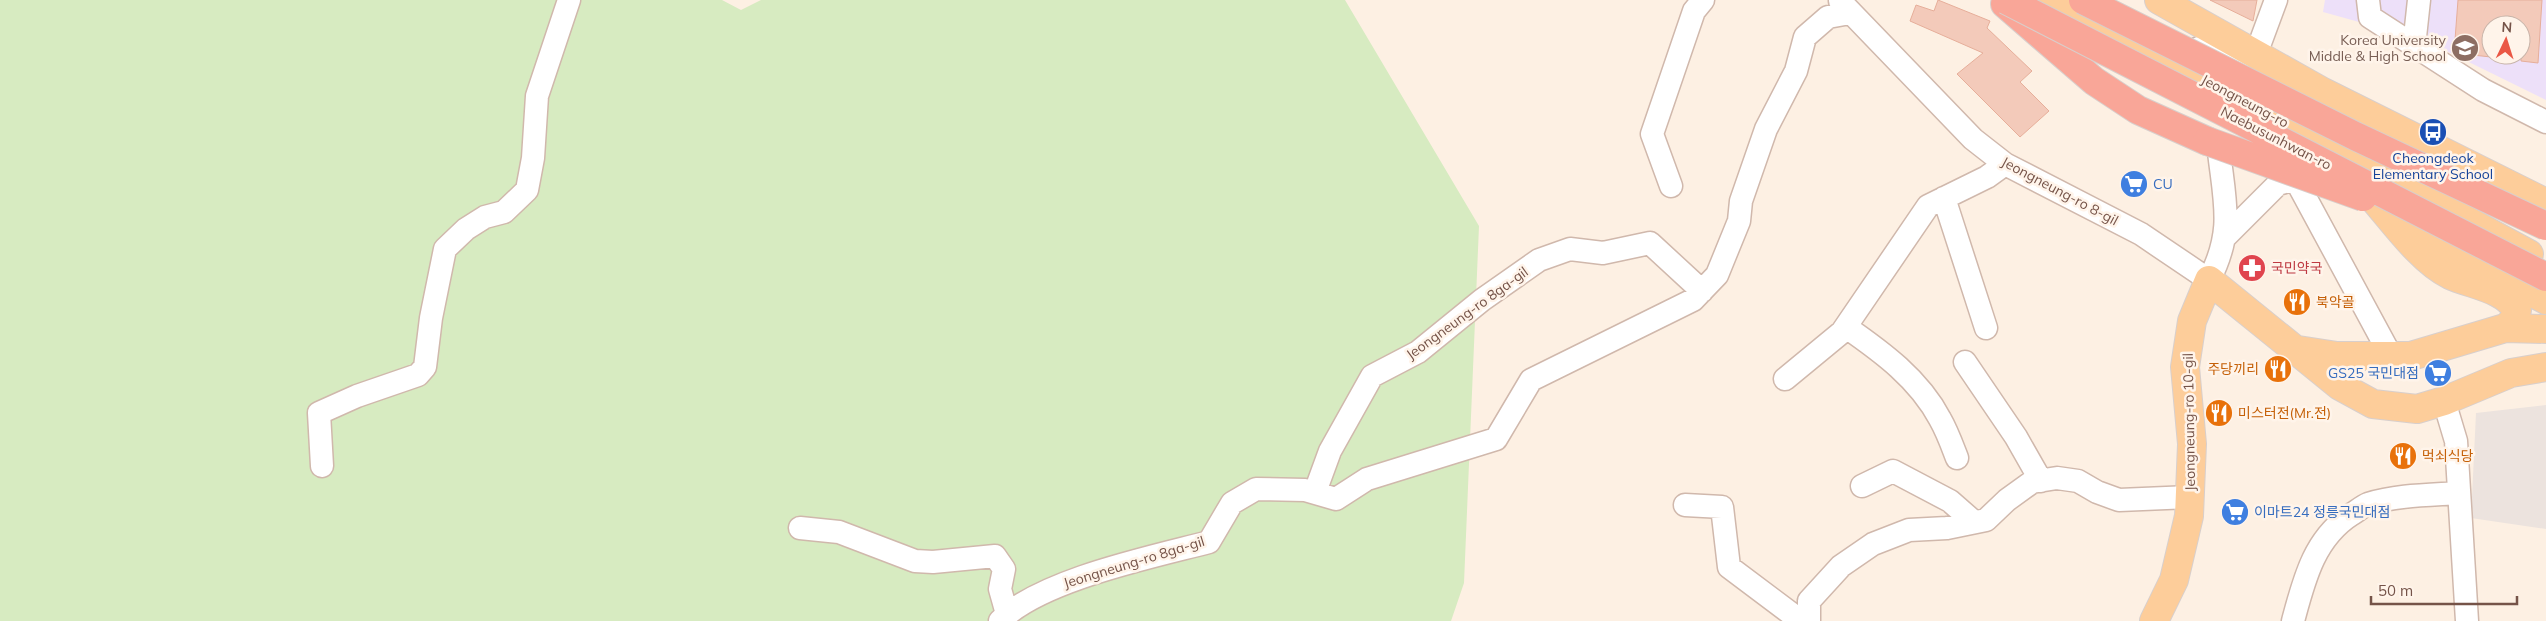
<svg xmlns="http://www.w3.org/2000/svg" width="2546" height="621" font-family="Mulish,'Noto Sans KR',sans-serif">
<rect width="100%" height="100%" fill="#fdf0e3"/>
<path fill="#ece3de" d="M2546,405V529L2471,518L2476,413Z"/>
<path fill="#ede0f9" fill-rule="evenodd" d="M2325,0H2546V100L2424,40L2323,12ZM2491,25H2521V55H2491Z"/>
<path fill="#d7ebc1" d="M0,0H722L741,10L761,0H1345L1479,226L1464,583L1451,621H0Z"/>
<path fill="#f3caba" stroke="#e6ae9a" d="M1938,0L1990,21L1987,28L2032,71L2020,82L2049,111L2020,137L1957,74L1983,53L1910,21L1916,5L1934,11Z
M2210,0H2257L2253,21Z
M2458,0H2542L2538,63L2521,61V25H2491V57L2454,53Z"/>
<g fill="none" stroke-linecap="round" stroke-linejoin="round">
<defs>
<path id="minor" d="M2368,0L2370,17L2483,90L2546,122
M1840,1L1973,139L2005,164L2141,234L2209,280C2234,231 2225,204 2219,152
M2414,46L2419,0
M2199,48C2219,57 2234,59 2256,54L2276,0
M1671,186L1652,134L1694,11L1703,0
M1944,198L1986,328
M2225,237L2278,184L2292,180L2298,184L2392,358
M1846,327C1882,352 1919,379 1940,419C1947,431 1952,445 1957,458
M1965,362L2016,437L2041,481
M1785,379L1842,332L1928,206L1987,177L2005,164
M2444,401L2456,441L2467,621
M322,466L319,413L357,396L418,375L425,367L431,318L445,249L466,229L485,217L504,212L527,190L533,158L537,96L569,0
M1862,486L1893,471L1950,501L1974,522
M1315,492L1330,451L1372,376L1418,352L1482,300L1539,260L1570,249L1603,253L1650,243L1702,291
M1685,505L1722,507L1729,567L1801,621
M800,528L839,532L915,561L933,562L995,556L1004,569L1000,589L1007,614
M1000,621C1040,580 1152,557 1209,542L1232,503L1256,489L1305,490L1336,499L1367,479L1496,439L1531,380L1693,300L1717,275L1739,221L1741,201L1766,129L1796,71L1805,37L1828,17L1850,13
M1809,621V601L1841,566L1873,544L1909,530L1947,528L1986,520L2007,500L2032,482L2057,478L2078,481L2097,492L2119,500L2190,497
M2293,621C2304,580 2314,538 2352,514C2357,511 2363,506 2368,504C2397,495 2429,495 2459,493"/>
<path id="major" d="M2049,0L2285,122L2529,254
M2159,0L2323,92L2546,203
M2356,183L2365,189C2389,215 2419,260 2450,275C2472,285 2504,288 2517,310C2516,319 2512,323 2505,328
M2414,212L2456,252L2546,300
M2298,350L2337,356H2411L2505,328L2546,329
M2154,621L2174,580L2189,516L2192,444L2185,367L2192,321L2209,280L2340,386L2373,404L2417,409L2444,401L2511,373L2546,367"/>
<path id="highway" d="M2005,4L2094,81L2138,110L2207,141"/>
</defs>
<use href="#minor" stroke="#d0b8ac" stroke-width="25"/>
<use href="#major" stroke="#d8cfcc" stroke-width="30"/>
<use href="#highway" stroke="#d8cfcc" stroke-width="30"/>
<use href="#minor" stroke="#fff" stroke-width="22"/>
<use href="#major" stroke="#fdcd9a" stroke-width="28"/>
<use href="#highway" stroke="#f9a698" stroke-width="28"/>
<defs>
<path id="highway-bridge" d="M2006,0L2546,277
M2083,0L2355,136L2546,226
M2207,141L2363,197"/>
</defs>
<use href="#highway-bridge" stroke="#d8cfcc" stroke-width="30" stroke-linecap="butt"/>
<use href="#highway-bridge" stroke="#f9a698" stroke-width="28"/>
</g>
<defs>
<symbol id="school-disc" viewBox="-11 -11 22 22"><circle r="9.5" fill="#8d6e63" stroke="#fff4ea"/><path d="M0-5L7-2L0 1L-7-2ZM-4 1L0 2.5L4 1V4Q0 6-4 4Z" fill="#fff"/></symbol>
<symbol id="bus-disc" viewBox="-11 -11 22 22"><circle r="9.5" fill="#1a4fb4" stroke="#fff4ea"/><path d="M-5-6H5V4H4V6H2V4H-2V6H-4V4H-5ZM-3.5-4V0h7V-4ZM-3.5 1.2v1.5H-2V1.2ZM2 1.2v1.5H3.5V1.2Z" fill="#fff"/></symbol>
<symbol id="supermarket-disc" viewBox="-11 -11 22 22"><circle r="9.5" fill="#3f7fe0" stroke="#fff4ea"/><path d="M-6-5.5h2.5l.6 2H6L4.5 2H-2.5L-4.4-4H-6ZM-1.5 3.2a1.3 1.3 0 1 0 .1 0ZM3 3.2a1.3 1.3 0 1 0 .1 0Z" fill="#fff"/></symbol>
<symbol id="pharmacy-disc" viewBox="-11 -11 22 22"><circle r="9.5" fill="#e0444e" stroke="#fff4ea"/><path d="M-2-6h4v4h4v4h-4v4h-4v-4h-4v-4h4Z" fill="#fff"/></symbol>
<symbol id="restaurant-disc" viewBox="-11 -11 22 22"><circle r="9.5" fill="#e8710a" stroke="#fff4ea"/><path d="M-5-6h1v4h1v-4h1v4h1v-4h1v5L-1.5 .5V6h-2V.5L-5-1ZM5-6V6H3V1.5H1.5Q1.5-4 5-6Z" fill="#fff"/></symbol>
</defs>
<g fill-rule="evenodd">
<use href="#school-disc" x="2449" y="32" width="32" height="32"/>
<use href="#bus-disc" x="2417" y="116" width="32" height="32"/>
<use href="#supermarket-disc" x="2118" y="168" width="32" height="32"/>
<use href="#pharmacy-disc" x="2236" y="252" width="32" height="32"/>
<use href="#restaurant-disc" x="2281" y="286" width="32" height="32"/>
<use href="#restaurant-disc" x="2262" y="353" width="32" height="32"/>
<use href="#supermarket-disc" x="2422" y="357" width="32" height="32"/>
<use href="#restaurant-disc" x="2203" y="397" width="32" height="32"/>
<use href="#restaurant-disc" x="2387" y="440" width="32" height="32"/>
<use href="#supermarket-disc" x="2219" y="496" width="32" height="32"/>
</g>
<g text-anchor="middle" stroke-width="5" stroke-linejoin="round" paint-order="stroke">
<g font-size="14" fill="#785e54" stroke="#fff4ea" text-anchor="end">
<text x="2446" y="45">Korea University<tspan x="2446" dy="16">Middle &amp; High School</tspan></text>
</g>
<g font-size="14" fill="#755348" stroke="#fff4ea">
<text transform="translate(2245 101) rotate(28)" y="5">Jeongneung-ro</text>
<text transform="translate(2276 138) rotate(27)" y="5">Naebusunhwan-ro</text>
<text transform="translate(2060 191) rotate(28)" y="5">Jeongneung-ro 8-gil</text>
<text transform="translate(1467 313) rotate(-36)" y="5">Jeongneung-ro 8ga-gil</text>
<text transform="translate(2189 422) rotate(-91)" y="5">Jeongneung-ro 10-gil</text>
<text transform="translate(1134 562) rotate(-17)" y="5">Jeongneung-ro 8ga-gil</text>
</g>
<g font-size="14" fill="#164399" stroke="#fff4ea">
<text x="2433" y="163">Cheongdeok<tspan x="2433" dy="16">Elementary School</tspan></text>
</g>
<g font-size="14" fill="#366cbe" stroke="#fff4ea" text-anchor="start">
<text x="2153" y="189">CU</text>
<text x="2419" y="378" text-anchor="end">GS25 국민대점</text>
<text x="2254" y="517">이마트24 정릉국민대점</text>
</g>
<g font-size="14" fill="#be3a42" stroke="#fff4ea" text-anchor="start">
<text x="2271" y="273">국민약국</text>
</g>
<g font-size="14" fill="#c56008" stroke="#fff4ea" text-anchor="start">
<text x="2316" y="307">북악골</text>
<text x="2259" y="374" text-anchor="end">주당끼리</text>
<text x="2238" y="418">미스터전(Mr.전)</text>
<text x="2422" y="461">먹쇠식당</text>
</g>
</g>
<g transform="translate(2506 40) rotate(4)"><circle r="24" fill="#fff4ea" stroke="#c8b4a9"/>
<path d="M0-4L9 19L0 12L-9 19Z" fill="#ea5745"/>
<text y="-8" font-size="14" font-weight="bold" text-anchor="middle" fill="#755348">N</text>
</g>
<path d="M2371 596v8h146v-8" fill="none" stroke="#755348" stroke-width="2.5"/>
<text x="2378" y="596" font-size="15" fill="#755348" stroke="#fff4ea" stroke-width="4" paint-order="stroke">50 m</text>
</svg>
